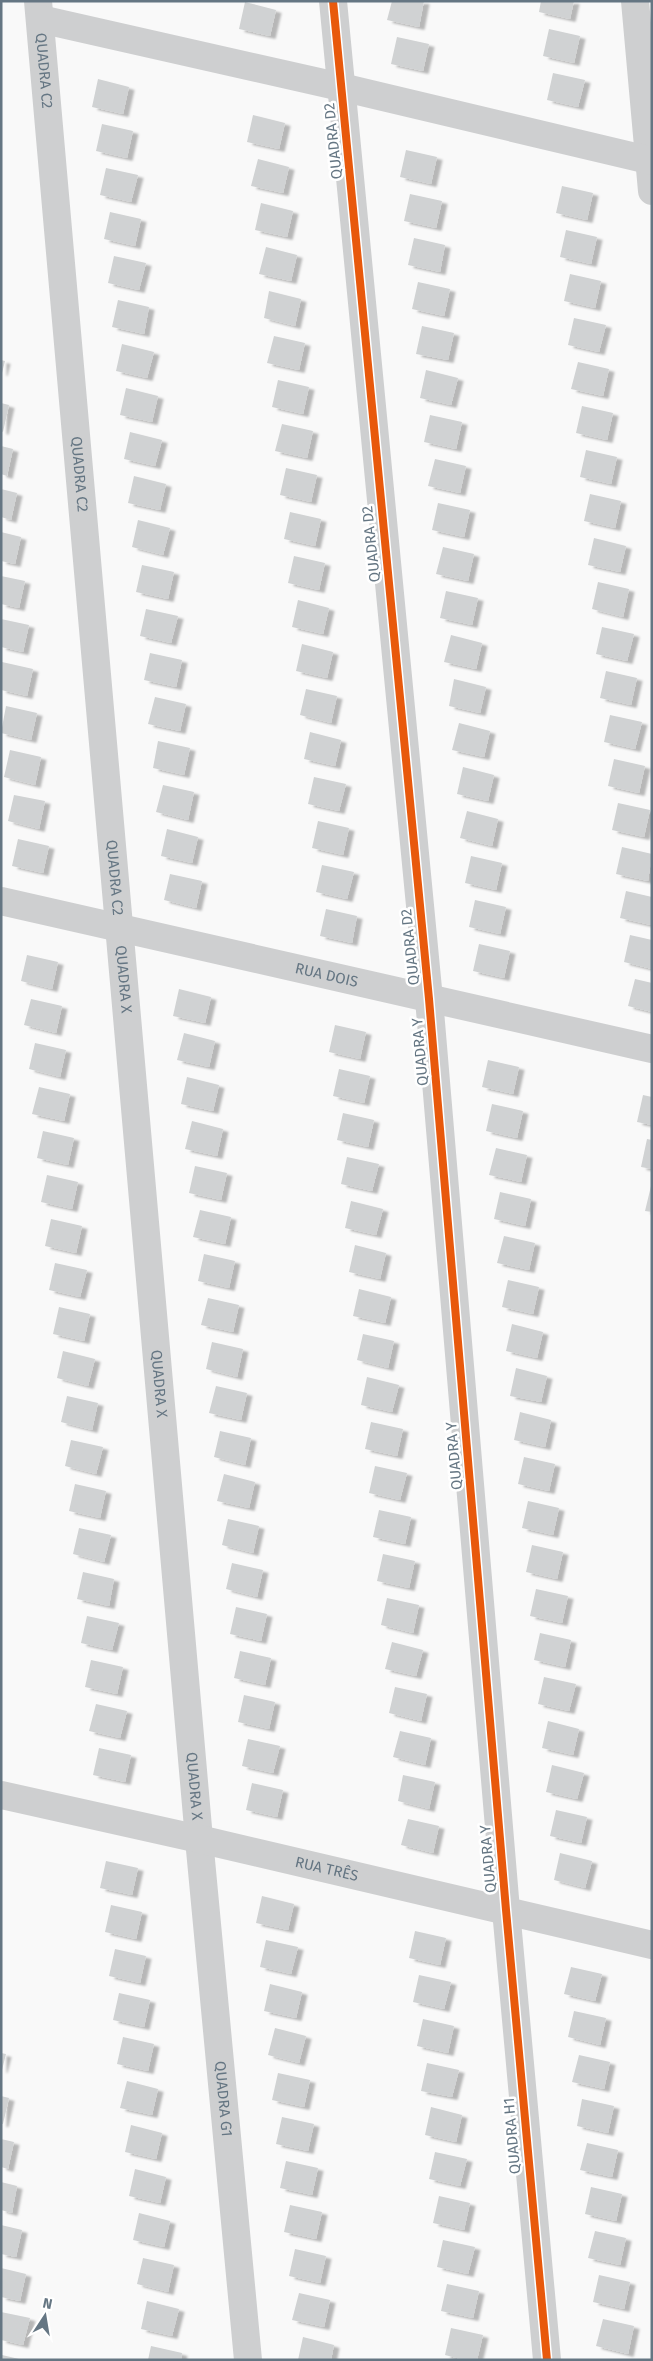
<svg xmlns="http://www.w3.org/2000/svg" width="653" height="2361" font-family="'Fira Sans',sans-serif">
<defs>
<filter id="shadow"><feDropShadow dx="5.5" dy="3" stdDeviation="1" flood-color="#0004"/></filter>
</defs>
<rect width="100%" height="100%" fill="#f9f9f9"/>
<path fill="#d0d2d3" filter="url(#shadow)" d="M392,1H424L419,27L387,20Z
M541,1H574L570,19L539,12Z
M245,2L276,10L270,36L239,29Z
M549,29L580,36L574,63L543,56Z
M397,37L429,44L423,71L391,64Z
M553,73L585,80L578,107L547,100Z
M98,79L129,87L123,114L92,107Z
M253,115L285,123L279,149L247,142Z
M102,124L133,131L127,158L96,151Z
M406,150L437,157L431,184L400,177Z
M258,159L289,167L283,193L251,186Z
M106,168L138,175L131,202L100,195Z
M562,186L593,193L587,220L556,213Z
M410,194L442,201L436,228L404,221Z
M261,203L293,211L287,237L255,230Z
M110,212L141,219L135,246L104,239Z
M566,230L597,237L591,264L560,257Z
M414,238L445,245L440,272L408,265Z
M266,247L297,255L291,281L259,274Z
M114,256L146,263L139,290L108,283Z
M570,274L601,281L595,308L564,301Z
M418,282L450,289L444,316L412,309Z
M269,291L301,299L295,326L264,318Z
M118,300L149,307L144,334L112,327Z
M574,318L606,325L599,352L568,345Z
M422,326L454,333L448,360L416,354Z
M274,336L305,343L299,370L267,363Z
M122,344L154,352L147,378L116,371Z
M1,360L5,361L2,373H1Z
M578,362L609,369L603,396L571,389Z
M426,370L458,378L451,405L420,398Z
M278,380L309,387L303,414L272,407Z
M126,388L158,396L152,422L120,415Z
M1,403L9,405L3,432L1,431Z
M582,406L613,413L607,440L576,433Z
M430,415L462,422L456,449L424,442Z
M282,424L313,431L307,458L275,451Z
M130,432L162,440L155,466L124,459Z
M1,446L13,449L7,476L1,474Z
M586,450L617,457L611,484L580,477Z
M435,459L466,466L460,493L428,486Z
M286,468L317,475L311,502L280,495Z
M134,476L166,484L160,510L128,503Z
M1,489L17,493L11,520L1,517Z
M590,494L621,501L615,528L584,521Z
M438,503L470,510L464,537L432,530Z
M290,512L321,519L315,546L284,539Z
M138,520L170,528L163,555L132,547Z
M1,532L21,537L15,564L1,561Z
M594,538L626,546L620,572L588,565Z
M443,547L474,554L468,581L436,574Z
M294,556L325,563L319,590L288,583Z
M142,565L174,572L168,599L136,592Z
M1,576L25,581L19,608L1,604Z
M598,582L629,589L623,617L592,609Z
M446,591L478,598L472,625L440,618Z
M298,600L329,608L323,634L292,627Z
M146,609L178,616L171,643L140,636Z
M1,619L29,625L23,652L1,647Z
M602,627L634,634L627,661L596,654Z
M451,635L482,643L476,669L444,662Z
M302,644L333,652L327,678L296,671Z
M150,653L182,660L176,687L144,680Z
M2,662L33,669L27,696L1,690Z
M606,671L637,678L631,705L600,698Z
M454,679L486,687L480,713L449,706Z
M306,689L337,696L331,723L300,715Z
M155,697L186,704L180,731L148,724Z
M6,706L37,713L31,740L1,733Z
M610,715L642,722L635,749L604,742Z
M459,723L490,731L484,757L452,750Z
M310,732L341,740L335,766L304,759Z
M158,741L190,748L184,775L153,768Z
M10,750L41,757L35,785L4,777Z
M614,759L645,766L639,793L608,786Z
M463,767L494,775L488,801L457,794Z
M314,777L346,784L339,811L308,804Z
M163,785L194,792L188,820L156,812Z
M14,795L45,801L39,829L8,821Z
M618,803L650,810L644,837L612,830Z
M467,811L498,819L492,846L460,838Z
M318,821L349,828L343,855L312,848Z
M167,829L198,837L192,863L161,856Z
M18,839L49,846L43,873L12,866Z
M622,847L652,854L648,881L616,874Z
M471,856L502,863L496,890L465,883Z
M322,865L354,872L347,899L316,892Z
M170,874L202,881L196,908L164,900Z
M626,891L652,897L651,925L620,918Z
M475,900L506,907L500,934L469,927Z
M326,909L357,916L352,943L320,936Z
M630,935L652,940V969L624,962Z
M479,944L510,951L504,978L473,971Z
M27,955L58,962L52,989L21,981Z
M635,979L652,983V1012L628,1006Z
M179,989L211,997L205,1023L173,1016Z
M31,999L62,1006L56,1033L24,1025Z
M335,1025L366,1032L360,1059L329,1052Z
M184,1033L215,1041L209,1067L177,1060Z
M35,1043L66,1050L60,1077L29,1069Z
M488,1060L519,1067L513,1094L482,1087Z
M339,1069L370,1076L364,1103L333,1096Z
M187,1077L219,1085L213,1111L181,1104Z
M39,1087L70,1094L64,1121L32,1114Z
M643,1095L652,1097V1125L637,1122Z
M492,1104L523,1111L517,1138L486,1131Z
M343,1113L374,1120L368,1147L337,1140Z
M192,1121L223,1129L217,1156L185,1149Z
M43,1131L74,1138L68,1165L37,1158Z
M647,1139L652,1140V1169L641,1167Z
M496,1148L527,1155L521,1182L489,1175Z
M347,1157L379,1164L372,1191L341,1184Z
M195,1166L227,1173L221,1200L189,1193Z
M47,1175L78,1182L72,1209L41,1202Z
M651,1186H652V1212L645,1211Z
M500,1192L531,1199L525,1226L494,1219Z
M351,1201L383,1209L376,1235L345,1228Z
M200,1210L231,1217L225,1244L193,1237Z
M51,1219L82,1226L76,1253L45,1246Z
M504,1236L535,1243L529,1270L497,1263Z
M355,1245L386,1253L380,1279L349,1272Z
M204,1254L235,1261L229,1288L198,1281Z
M55,1263L87,1270L80,1297L49,1290Z
M508,1280L539,1287L533,1314L502,1307Z
M359,1289L391,1297L385,1323L353,1316Z
M208,1298L239,1305L233,1332L201,1325Z
M59,1307L90,1314L84,1341L53,1334Z
M512,1324L543,1332L537,1358L506,1351Z
M363,1334L394,1341L388,1368L357,1360Z
M212,1342L243,1349L237,1377L206,1369Z
M63,1351L95,1359L88,1386L57,1378Z
M516,1368L547,1376L541,1402L510,1396Z
M367,1377L399,1385L392,1412L361,1405Z
M216,1386L247,1393L241,1420L209,1413Z
M67,1396L98,1403L92,1430L61,1422Z
M520,1412L551,1420L545,1447L514,1440Z
M371,1422L403,1429L397,1456L365,1449Z
M220,1431L251,1438L245,1465L214,1457Z
M71,1440L103,1447L96,1474L65,1466Z
M524,1457L555,1464L549,1491L518,1484Z
M375,1466L407,1473L400,1500L369,1493Z
M224,1474L255,1482L249,1508L217,1501Z
M75,1484L106,1491L100,1518L69,1511Z
M528,1501L559,1508L553,1535L522,1528Z
M379,1510L411,1517L405,1544L373,1537Z
M228,1519L259,1526L253,1553L222,1545Z
M79,1528L111,1535L104,1562L73,1554Z
M532,1545L563,1552L557,1579L526,1572Z
M383,1554L415,1561L409,1588L377,1581Z
M232,1563L263,1570L257,1597L226,1589Z
M83,1572L114,1579L109,1606L77,1599Z
M536,1589L568,1596L562,1623L530,1616Z
M387,1598L419,1605L413,1633L381,1625Z
M236,1607L267,1614L261,1641L230,1634Z
M87,1616L119,1623L112,1650L81,1643Z
M540,1633L571,1640L565,1667L534,1660Z
M392,1642L423,1650L416,1676L385,1669Z
M240,1651L271,1658L265,1685L234,1678Z
M91,1660L123,1667L117,1694L85,1687Z
M544,1677L576,1684L569,1711L538,1704Z
M395,1687L427,1694L421,1721L389,1713Z
M244,1695L275,1702L269,1729L238,1722Z
M96,1704L127,1711L120,1738L89,1731Z
M548,1721L579,1729L573,1755L542,1748Z
M400,1731L431,1738L425,1765L393,1757Z
M248,1739L280,1746L273,1773L242,1766Z
M99,1748L131,1755L125,1782L93,1775Z
M552,1765L584,1773L577,1799L546,1792Z
M403,1775L435,1782L429,1809L398,1801Z
M252,1783L283,1790L277,1817L246,1810Z
M556,1810L587,1817L581,1843L550,1836Z
M408,1819L439,1826L433,1853L401,1845Z
M560,1853L592,1861L585,1888L554,1880Z
M106,1861L138,1868L132,1895L100,1888Z
M262,1896L294,1904L288,1930L256,1923Z
M111,1905L142,1912L136,1939L105,1932Z
M415,1931L446,1938L440,1965L409,1958Z
M266,1940L298,1947L291,1974L260,1967Z
M115,1949L146,1956L140,1983L109,1976Z
M571,1967L602,1974L595,2001L564,1994Z
M419,1975L451,1982L444,2009L413,2002Z
M270,1984L302,1992L296,2018L264,2011Z
M119,1993L150,2000L144,2027L113,2020Z
M574,2011L606,2018L600,2045L568,2037Z
M423,2019L454,2026L448,2053L417,2046Z
M275,2028L306,2036L299,2063L268,2055Z
M123,2037L154,2044L148,2071L117,2064Z
M1,2053L6,2054L2,2070H1Z
M579,2055L610,2062L604,2089L572,2082Z
M427,2063L459,2070L452,2097L421,2091Z
M278,2073L310,2080L304,2107L272,2100Z
M127,2081L158,2089L152,2115L120,2108Z
M1,2096L9,2098L3,2124H1Z
M582,2099L614,2106L608,2133L577,2126Z
M431,2107L462,2115L456,2142L425,2135Z
M282,2117L314,2124L308,2151L276,2144Z
M131,2125L162,2133L156,2159L125,2152Z
M1,2139L14,2142L8,2169L1,2167Z
M587,2143L618,2150L612,2177L580,2170Z
M435,2152L467,2159L460,2186L429,2179Z
M286,2161L318,2168L312,2195L280,2188Z
M135,2169L166,2177L160,2203L129,2196Z
M1,2182L17,2186L12,2213L1,2210Z
M591,2187L622,2194L616,2221L585,2214Z
M439,2196L470,2203L464,2230L433,2223Z
M290,2205L322,2212L316,2239L284,2232Z
M139,2213L170,2221L164,2247L133,2240Z
M1,2225L22,2230L16,2257L1,2254Z
M595,2231L626,2238L620,2265L588,2258Z
M443,2240L475,2247L468,2274L437,2267Z
M295,2249L326,2256L320,2283L289,2276Z
M143,2258L174,2265L168,2292L137,2284Z
M1,2268L26,2274L20,2301L1,2297Z
M599,2275L630,2282L624,2309L593,2302Z
M447,2284L479,2291L473,2318L441,2311Z
M299,2293L330,2300L324,2327L292,2320Z
M147,2301L179,2309L172,2336L141,2329Z
M1,2312L30,2318L23,2345L1,2340Z
M603,2319L634,2326L628,2354L596,2346Z
M451,2328L483,2335L477,2360H465L445,2355Z
M303,2337L334,2345L331,2360H298Z
M151,2346L182,2353L181,2360H148Z
M2,2355L19,2359V2360H1Z"/>
<g fill="none" stroke-linecap="round" stroke-linejoin="round">
<g stroke="#cecfd0" stroke-width="28">
<path id="s1" d="M38,1L199,1839L248,2360"/>
<path d="M333,1L429,999L506,1910L547,2360"/>
<path d="M635,1L652,191"/>
<path d="M40,19L341,87L652,161"/>
<path id="s2" d="M1,901L652,1049"/>
<path id="s3" d="M1,1795L199,1839L652,1945"/>
</g>
<defs>
<path id="cycleway" d="M333,1L429,999L506,1910L547,2360"/>
</defs>
<use href="#cycleway" stroke="#fff" stroke-width="11"/>
<use href="#cycleway" stroke="#e8590c" stroke-width="8"/>
</g>
<g text-anchor="middle" stroke-width="5" stroke-linejoin="round" paint-order="stroke">
<g font-size="15" fill="#657683" stroke="#fff">
<text dy="5" stroke="none"><textPath href="#s1" startOffset="70">QUADRA C2</textPath></text>
<text transform="translate(333 141) rotate(-96)" y="5">QUADRA D2</text>
<text dy="5" stroke="none"><textPath href="#s1" startOffset="475">QUADRA C2</textPath></text>
<text transform="translate(371 544) rotate(-96)" y="5">QUADRA D2</text>
<text dy="5" stroke="none"><textPath href="#s1" startOffset="880">QUADRA C2</textPath></text>
<text transform="translate(410 947) rotate(-96)" y="5">QUADRA D2</text>
<text dy="5" stroke="none"><textPath href="#s2" startOffset="334">RUA DOIS</textPath></text>
<text dy="5" stroke="none"><textPath href="#s1" startOffset="982">QUADRA X</textPath></text>
<text transform="translate(420 1052) rotate(-95)" y="5">QUADRA Y</text>
<text dy="5" stroke="none"><textPath href="#s1" startOffset="1388">QUADRA X</textPath></text>
<text transform="translate(454 1456) rotate(-95)" y="5">QUADRA Y</text>
<text dy="5" stroke="none"><textPath href="#s1" startOffset="1792">QUADRA X</textPath></text>
<text transform="translate(488 1859) rotate(-95)" y="5">QUADRA Y</text>
<text dy="5" stroke="none"><textPath href="#s3" startOffset="334">RUA TRÊS</textPath></text>
<text dy="5" stroke="none"><textPath href="#s1" startOffset="2106">QUADRA G1</textPath></text>
<text transform="translate(512 2136) rotate(-95)" y="5">QUADRA H1</text>
</g>
</g>
<rect width="653" height="2361" fill="none" stroke="#657683" stroke-width="5"/>
<g transform="translate(45 2316) rotate(12)" stroke="#ffffff" stroke-width="4" paint-order="stroke">
<path d="M0-4L9 19L0 12L-9 19Z" fill="#657683"/>
<text y="-8" font-size="14" font-weight="bold" text-anchor="middle" fill="#657683">N</text>
</g>
</svg>
